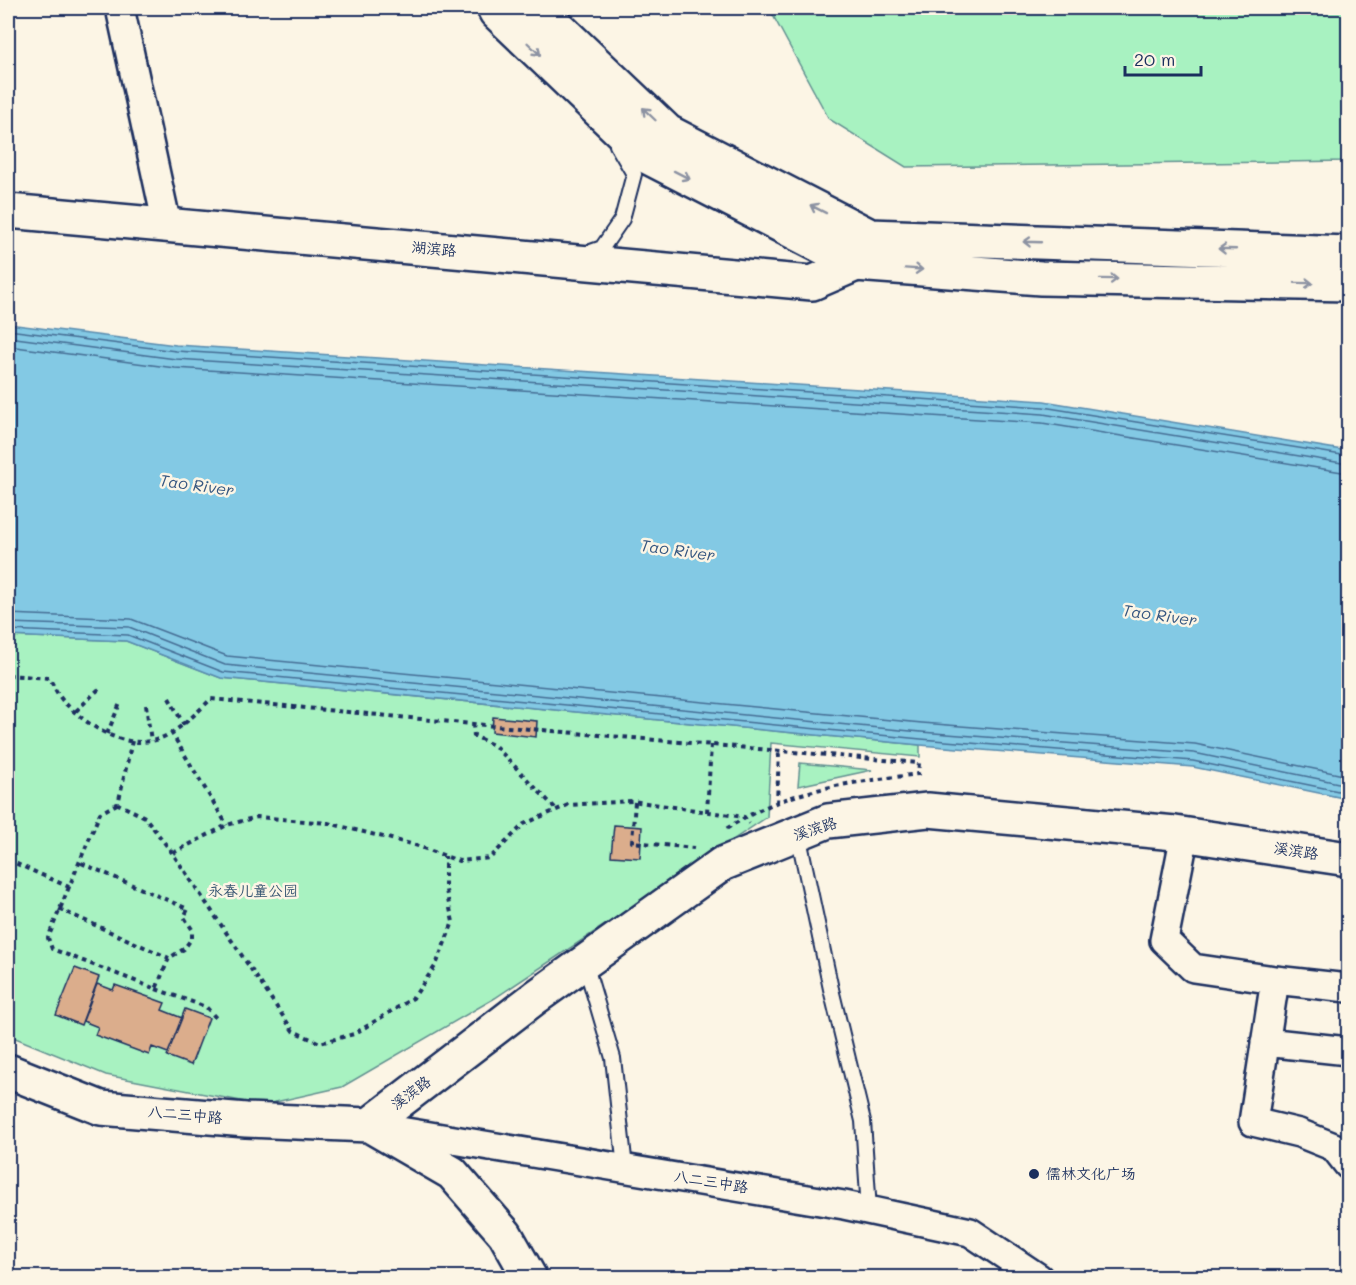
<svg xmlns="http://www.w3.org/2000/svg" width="1356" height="1285" font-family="Mali,'LXGW WenKai TC',sans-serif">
<rect width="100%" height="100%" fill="#fcf5e5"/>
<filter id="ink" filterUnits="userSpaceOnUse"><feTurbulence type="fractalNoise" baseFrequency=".0167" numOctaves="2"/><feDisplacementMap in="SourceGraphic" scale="12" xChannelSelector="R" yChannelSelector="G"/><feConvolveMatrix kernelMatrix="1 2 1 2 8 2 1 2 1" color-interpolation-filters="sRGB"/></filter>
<g filter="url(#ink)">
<path fill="#a8f2c1" stroke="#629090" stroke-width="1.5" d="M769,8H1348V161L906,167L829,119Z
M8,636L126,641L221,678L920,745V757L771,743L767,817L495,998L342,1087L262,1105L106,1075L8,1035Z
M800,763L872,770L798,786Z"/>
<path fill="#83c9e4" stroke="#598bae" stroke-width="1.5" d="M8,324L176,345L1044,401L1348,451V799L1193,767L920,745L221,678L126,641L8,636Z"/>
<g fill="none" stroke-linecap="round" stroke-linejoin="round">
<path stroke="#456d94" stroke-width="1.5" d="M8,330L176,351L1043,407L1348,456
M8,337L176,359L1043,414L1348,464
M8,346L175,368L1042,423L1348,473
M8,614L131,619L227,656L922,723L1195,744L1348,776
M8,623L129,627L225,665L921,732L1194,753L1348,785
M8,630L128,635L223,672L921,739L1193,761L1348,793"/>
</g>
<path fill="#dbad8c" stroke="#1b2f5e" stroke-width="1.5" d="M493,717L537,721L536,737L492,732Z
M614,825L642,827L640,858L611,856Z
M75,968L99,977L81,1025L56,1015Z
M97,984L113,990L115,985L165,1003L162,1010L182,1018L168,1053L152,1047L149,1055L95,1035L98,1027L83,1021Z
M185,1009L209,1018L191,1065L167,1056Z"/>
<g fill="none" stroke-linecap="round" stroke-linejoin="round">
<defs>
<path id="lane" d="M585,254L602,248L622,219L634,174L617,145
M798,834L831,989L863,1121L869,1210
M585,963L613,1058L625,1168"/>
<path id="street" d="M120,8L167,225
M1185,834L1164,940L1193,968L1275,980L1348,988
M1275,980L1253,1122L1299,1133L1334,1147L1348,1165
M1265,1042L1348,1051
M382,1128L844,1205L970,1232L1039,1278"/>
<path id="secondary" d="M8,211L812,283L856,264
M8,1071L101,1108L246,1120L369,1125L452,1173L505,1234L530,1278
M369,1125L536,997L722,864L828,821L928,810L1175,833L1348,859"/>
<path id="primary" d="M494,8L496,12L646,156L856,264L1041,278L1348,284
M538,8L668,132L870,236L1348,253"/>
</defs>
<use href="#lane" stroke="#1b2f5e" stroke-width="18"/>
<use href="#street" stroke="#1b2f5e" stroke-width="32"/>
<use href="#secondary" stroke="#1b2f5e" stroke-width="38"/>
<use href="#primary" stroke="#1b2f5e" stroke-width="38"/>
<path stroke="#1b2f5e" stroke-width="4" stroke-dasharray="4.5 4.5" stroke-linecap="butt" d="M8,675L49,678C54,686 58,696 64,702C86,724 118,747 151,741C174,737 195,714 211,699L473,724L919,763L918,774C875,780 830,784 789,798C767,805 745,817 726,829
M169,698L184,725
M146,705L151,741
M76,711L101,687
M473,724L474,736L495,746L557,810
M171,732L227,825
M107,734L121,701
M132,741L118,804L145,817L173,854L293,1031L320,1043L354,1034L413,998L436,965L453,922L445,886V856
M635,802L632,842L694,848
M777,803L779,751
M707,812L711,745
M173,853L227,825L257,817L328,823L415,845L459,861L490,858L524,824L568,805L632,801L744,817L749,824
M8,860L69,887L100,813L117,804
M69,887L48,938L52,949L156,989L169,958L184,949L192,938V929L184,917L188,909L79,862
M59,909L169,958
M156,989L206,1007L217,1019"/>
<use href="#lane" stroke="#fcf5e5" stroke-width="14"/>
<use href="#street" stroke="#fcf5e5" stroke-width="27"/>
<use href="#secondary" stroke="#fcf5e5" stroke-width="33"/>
<use href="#primary" stroke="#fcf5e5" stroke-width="33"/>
</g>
<defs><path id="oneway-shaft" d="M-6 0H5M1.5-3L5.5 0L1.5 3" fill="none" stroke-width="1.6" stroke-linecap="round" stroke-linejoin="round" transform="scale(1.5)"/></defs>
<g stroke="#8c92a2">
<use href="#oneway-shaft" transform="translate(534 49) rotate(44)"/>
<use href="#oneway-shaft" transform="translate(649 114) rotate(-136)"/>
<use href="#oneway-shaft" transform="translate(682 175) rotate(27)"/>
<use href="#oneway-shaft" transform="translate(818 209) rotate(-153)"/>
<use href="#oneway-shaft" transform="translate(1032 242) rotate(-178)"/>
<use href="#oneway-shaft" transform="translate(1227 249) rotate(-178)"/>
<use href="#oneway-shaft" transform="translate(914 269) rotate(4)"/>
<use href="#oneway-shaft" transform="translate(1109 279) rotate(1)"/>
<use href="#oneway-shaft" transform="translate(1304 283) rotate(1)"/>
</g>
</g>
<circle fill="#1b2f5e" stroke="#fcf5e5" stroke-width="2" cx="1034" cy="1174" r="6"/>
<g text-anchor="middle" stroke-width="5" stroke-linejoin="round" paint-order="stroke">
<g font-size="15" fill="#1b2f5e" stroke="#fcf5e5">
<text transform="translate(434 249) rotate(5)" y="5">湖滨路</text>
<text transform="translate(815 829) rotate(-18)" y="5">溪滨路</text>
<text transform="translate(1296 851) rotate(9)" y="5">溪滨路</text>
<text transform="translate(411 1093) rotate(-37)" y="5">溪滨路</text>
<text transform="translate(185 1115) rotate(5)" y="5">八二三中路</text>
<text transform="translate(711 1182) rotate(9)" y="5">八二三中路</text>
</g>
<g font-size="15" fill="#375672" stroke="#fcf5e5">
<text x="253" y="896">永春儿童公园</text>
</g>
<g font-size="15" fill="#1b2f5e" stroke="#fcf5e5" text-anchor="start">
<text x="1046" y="1179">儒林文化广场</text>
</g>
<g font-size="16" font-style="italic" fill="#355680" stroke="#fcf5e5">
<text transform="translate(197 485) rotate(8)" y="6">Tao River</text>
<text transform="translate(678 550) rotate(8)" y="6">Tao River</text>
<text transform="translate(1160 615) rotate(8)" y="6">Tao River</text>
</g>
</g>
<rect width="1356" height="1285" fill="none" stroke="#fcf5e5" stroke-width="30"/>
<rect x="15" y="15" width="1326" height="1255" fill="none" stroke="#1b2f5e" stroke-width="2" filter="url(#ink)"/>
<path d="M1125 66v9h76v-9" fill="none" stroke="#1b2f5e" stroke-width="3"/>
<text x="1134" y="66" font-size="18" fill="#1b2f5e" stroke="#fcf5e5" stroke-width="4.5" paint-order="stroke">20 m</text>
</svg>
